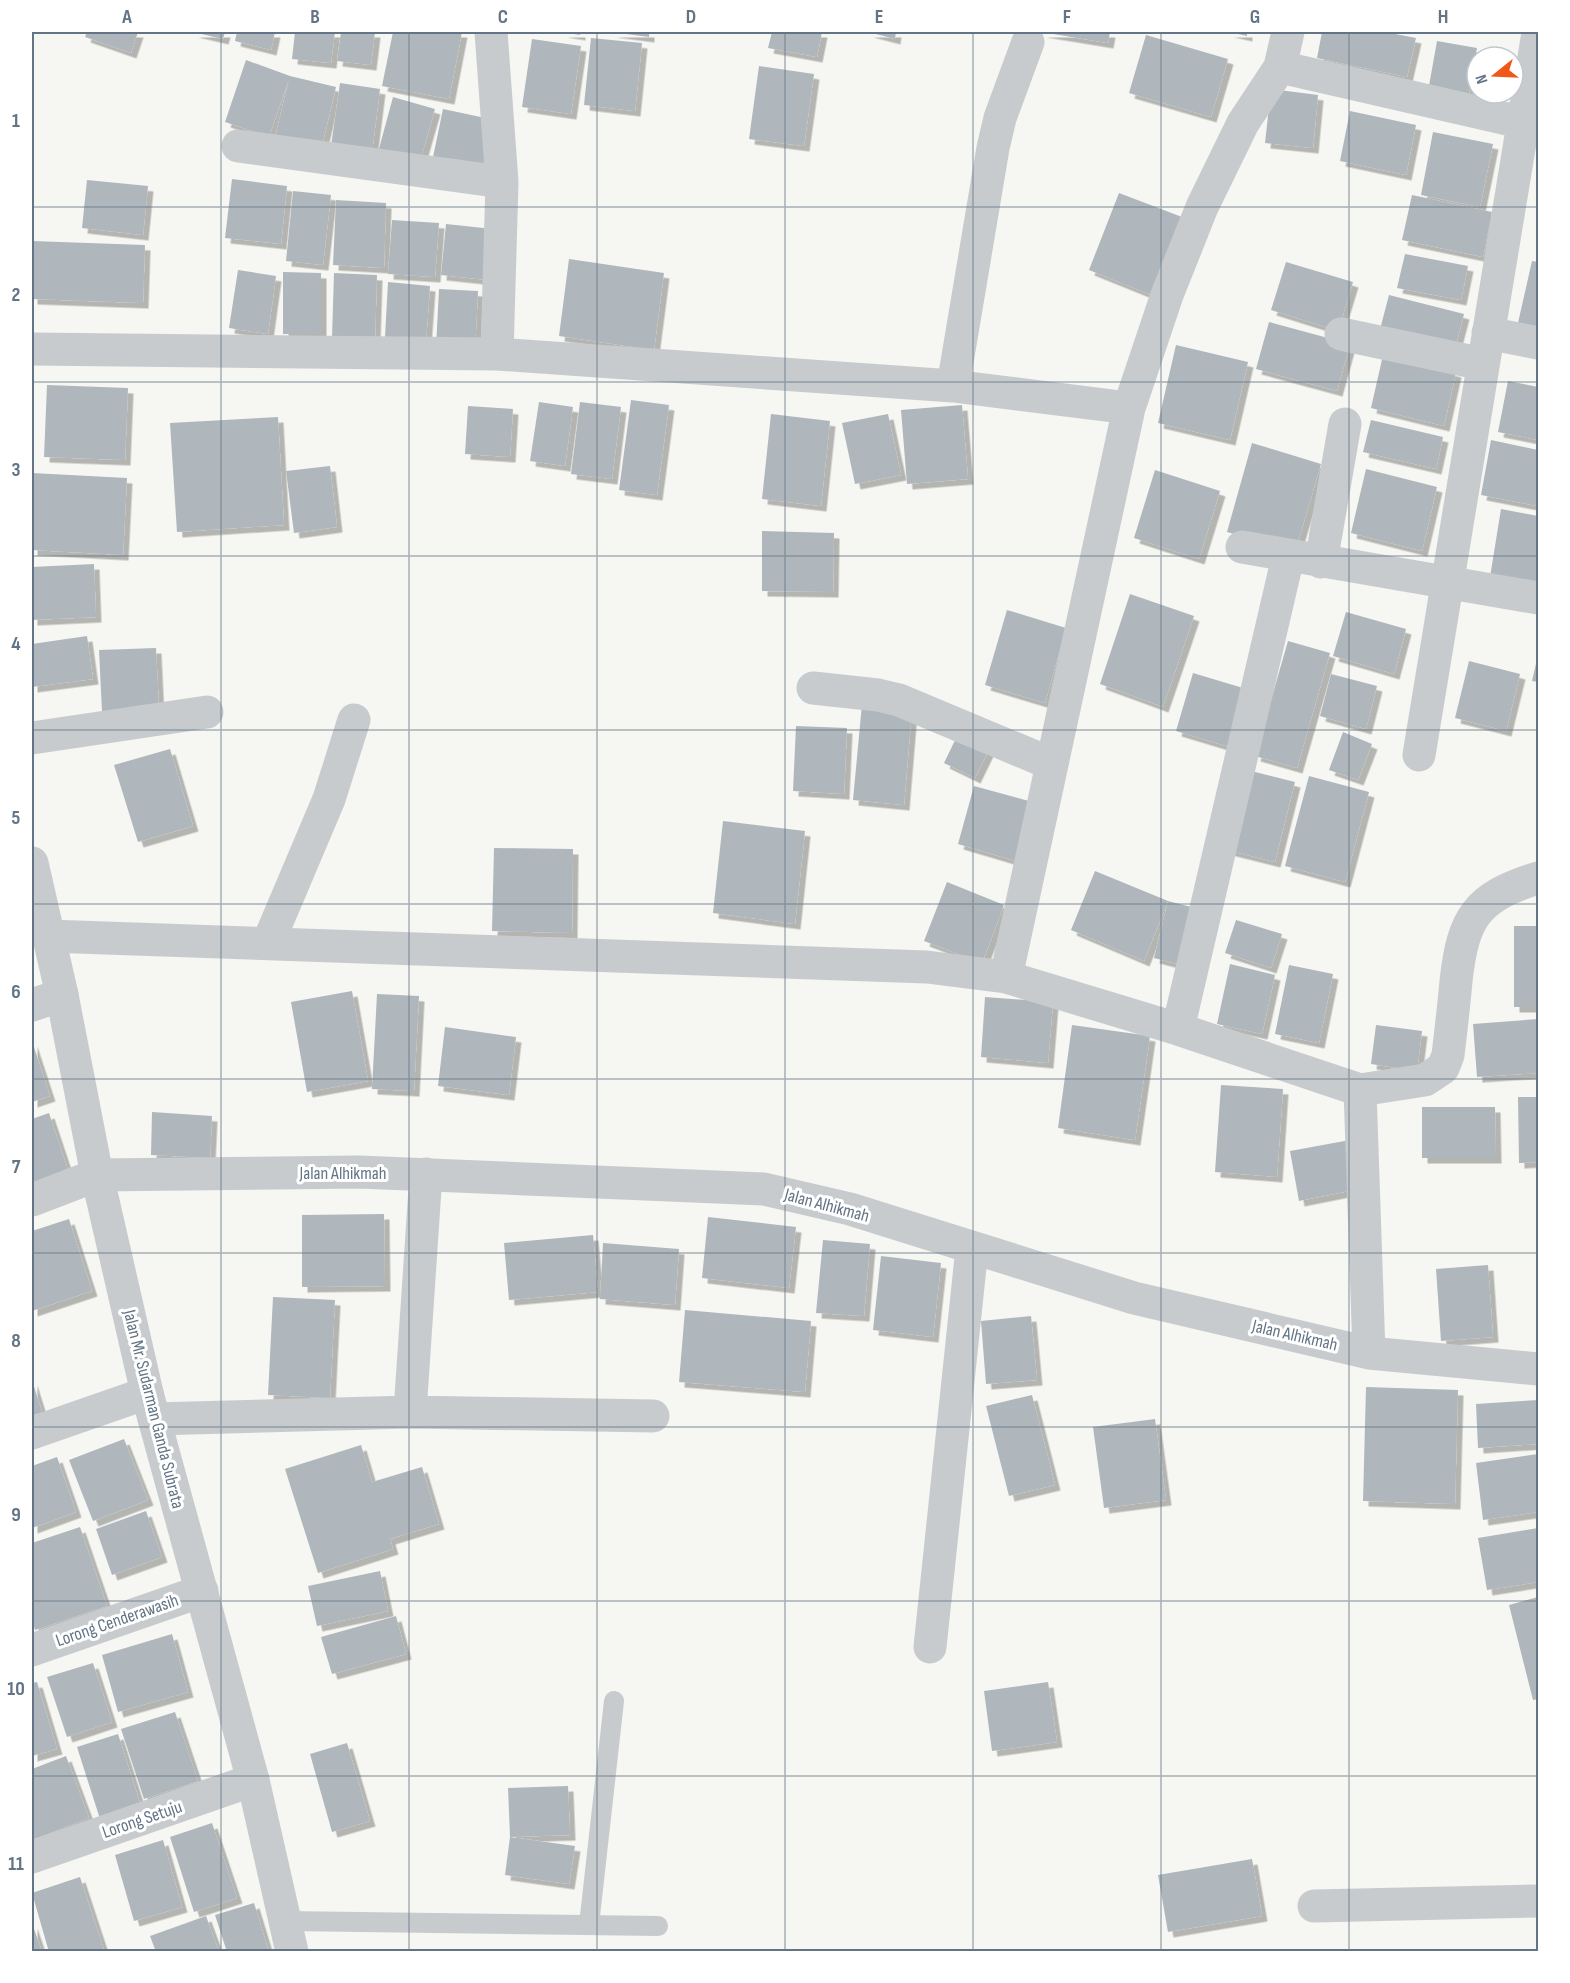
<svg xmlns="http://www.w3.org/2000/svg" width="1570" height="1983" font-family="'Sofia Sans Condensed',sans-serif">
<defs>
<filter id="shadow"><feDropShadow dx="5.5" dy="5.5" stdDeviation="0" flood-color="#0004"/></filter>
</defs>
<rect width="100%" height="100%" fill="#f6f6f2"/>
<path fill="#afb7bc" filter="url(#shadow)" d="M87,32H138L131,53L85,37Z
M193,32H225L223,39Z
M237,32H275L271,50L235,41Z
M295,32H335L331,63L292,59Z
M341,32H375L371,65L337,61Z
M393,32H462L449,99L382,86Z
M562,32H580V35Z
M611,32H649V37Z
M772,32H822L817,57L768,48Z
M868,32H896L895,39Z
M1041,32H1110L1108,43Z
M1229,32H1247V36Z
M1322,32H1385L1416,38L1407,77L1317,58Z
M1146,35L1228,59L1211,117L1129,93Z
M591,38L642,43L635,111L584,105Z
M532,39L581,46L571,114L522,107Z
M1437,41L1477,48L1467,104L1427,97Z
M246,60L290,76L336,87L320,154L274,142L289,79L269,137L225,122Z
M759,66L814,74L804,146L749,139Z
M340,83L380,89L372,152L331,146Z
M1271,89L1318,95L1313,148L1265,143Z
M393,97L435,109L418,168L377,156Z
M443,109L495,120L485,173L432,162Z
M1350,111L1416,125L1406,175L1340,161Z
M1433,132L1493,144L1480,207L1421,195Z
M232,179L287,186L281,244L225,238Z
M87,180L148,186L143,235L82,228Z
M293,191L331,195L323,265L286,261Z
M1119,193L1182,217L1151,295L1089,270Z
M1412,195L1492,212L1483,257L1402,240Z
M336,200L386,203L384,268L333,265Z
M392,220L439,223L435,277L388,274Z
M446,224L493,229L488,280L441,275Z
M32,241L145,245L143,303L32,299Z
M1405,254L1468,266L1461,300L1397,288Z
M569,259L664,273L654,350L559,336Z
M1532,261L1538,262V328L1518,323Z
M1286,262L1353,282L1338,331L1271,310Z
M238,270L276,276L268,334L229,328Z
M283,272L321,273V334H283Z
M334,273L377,275L375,339L332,337Z
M388,282L430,286L426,341L385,337Z
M439,289L478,291L475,349L436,348Z
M1389,295L1464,314L1453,356L1378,337Z
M1269,322L1350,344L1337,391L1256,369Z
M1176,345L1248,362L1230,440L1158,423Z
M1383,355L1456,372L1444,426L1371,408Z
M1508,381L1538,387V440L1498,432Z
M47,385L128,388L125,460L44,457Z
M631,400L669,405L657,495L619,490Z
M539,402L573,407L565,466L530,461Z
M580,402L621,407L612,479L571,474Z
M962,405L968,479L907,484L901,410Z
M468,406L513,409L510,457L465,454Z
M771,414L830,421L821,506L762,499Z
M888,414L901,475L855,484L842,423Z
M278,417L284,525L177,532L170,423Z
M1371,420L1443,437L1436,469L1363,452Z
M1491,440L1538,450L1537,506L1481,495Z
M1252,443L1321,464L1295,552L1227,532Z
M330,466L337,527L294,533L286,471Z
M1366,469L1437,487L1422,551L1351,533Z
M1155,470L1220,491L1199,559L1134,538Z
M32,473L127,478L123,555L32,550Z
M1501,509L1538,516V585L1490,577Z
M762,531L834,533L833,592L762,591Z
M94,564L96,617L32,620V567Z
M1130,594L1194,616L1163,707L1100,684Z
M1007,610L1066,628L1045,703L985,685Z
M1346,612L1406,629L1394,674L1333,656Z
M87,636L93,679L32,687V644Z
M1288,641L1330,653L1297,768L1255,756Z
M156,648L159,710L102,712L99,650Z
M1538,655V682L1532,681Z
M1469,661L1520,674L1506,731L1455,718Z
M1193,673L1253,691L1236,749L1176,731Z
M1331,674L1377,686L1366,729L1320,716Z
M862,704L912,709L904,805L853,800Z
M796,726L847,728L844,794L793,791Z
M960,730L991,745L975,778L944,763Z
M1343,732L1372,744L1358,780L1329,770Z
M170,749L193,826L138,842L114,765Z
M1243,769L1295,782L1275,862L1223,849Z
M1309,776L1369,792L1345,882L1285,866Z
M974,786L1036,803L1019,862L958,844Z
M723,821L805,831L795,924L713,913Z
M494,848L573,849L572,933L492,931Z
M1095,871L1168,901L1144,961L1071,930Z
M947,882L1004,905L982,963L924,941Z
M1168,901L1195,908L1181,965L1154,958Z
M1236,920L1282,934L1271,968L1225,953Z
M1514,926H1538V1007H1514Z
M1230,964L1275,975L1262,1034L1217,1024Z
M1289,965L1333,974L1319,1043L1275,1034Z
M352,991L368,1081L307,1092L291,1002Z
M377,994L419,996L414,1091L372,1089Z
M985,997L1053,1002L1048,1063L981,1057Z
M1538,1019V1073L1477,1077L1473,1024Z
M1072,1025L1150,1036L1135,1140L1058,1128Z
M1376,1025L1422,1031L1417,1071L1371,1064Z
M445,1027L516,1037L509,1095L438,1086Z
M32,1041L50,1096L32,1102Z
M1221,1085L1283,1089L1277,1177L1215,1172Z
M1518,1097H1538V1162L1519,1163Z
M1422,1107H1495L1496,1158H1422Z
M152,1112L212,1116L210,1158L151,1155Z
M49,1113L71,1179L32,1191V1119Z
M1350,1140L1359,1189L1299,1201L1290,1151Z
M384,1214L385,1286L302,1287V1215Z
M708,1217L796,1227L789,1288L702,1278Z
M69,1219L92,1291L32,1311V1231Z
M593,1235L598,1292L509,1300L504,1243Z
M823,1240L870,1244L864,1316L816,1313Z
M603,1243L679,1249L675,1305L600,1299Z
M881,1256L941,1263L933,1337L873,1330Z
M1488,1265L1493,1337L1441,1341L1436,1269Z
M273,1297L335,1300L330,1398L268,1395Z
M685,1310L811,1321L805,1392L679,1382Z
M1031,1316L1037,1380L986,1384L981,1321Z
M32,1380L42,1412L32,1416Z
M1366,1387L1458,1390L1455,1504L1363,1501Z
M1032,1395L1055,1485L1009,1496L986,1406Z
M1538,1400V1444L1478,1448L1476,1404Z
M1155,1419L1166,1500L1104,1508L1093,1427Z
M124,1439L148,1500L93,1521L69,1460Z
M361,1445L372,1482L422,1467L439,1524L390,1539L393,1549L318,1573L285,1469Z
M1538,1454V1512L1483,1520L1476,1463Z
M57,1457L76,1512L32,1528V1466Z
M146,1511L162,1557L112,1575L96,1529Z
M80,1527L107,1606L35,1630L32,1620V1543Z
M1538,1528V1582L1487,1590L1478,1538Z
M380,1571L388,1611L317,1626L308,1586Z
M1538,1597V1699L1533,1700L1509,1605Z
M396,1616L406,1654L332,1674L321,1637Z
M172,1634L188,1692L118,1712L102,1655Z
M93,1663L112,1722L67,1737L47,1677Z
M37,1682L57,1749L32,1756V1683Z
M1048,1682L1057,1742L992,1751L984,1691Z
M175,1712L198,1781L144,1799L121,1729Z
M118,1734L142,1809L101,1822L77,1747Z
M347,1743L370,1821L332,1832L310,1754Z
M66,1756L89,1818L32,1840V1769Z
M568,1786L570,1835L510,1837L508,1788Z
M212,1823L237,1898L194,1912L170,1837Z
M510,1837L575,1846L569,1884L505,1875Z
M163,1840L182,1907L134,1921L115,1855Z
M1252,1859L1262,1916L1168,1932L1158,1875Z
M80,1877L104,1950L49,1952L32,1893Z
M254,1903L269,1952H227L215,1915Z
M206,1916L219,1952H156L150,1936Z
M32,1923L42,1952H32Z"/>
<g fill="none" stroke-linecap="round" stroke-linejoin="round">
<path stroke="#c8cbce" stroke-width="20" d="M285,1921L658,1926
M589,1925L614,1701"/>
<path stroke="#c8cbce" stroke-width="33" d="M491,32L502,182L497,354
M1280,67L1538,126
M238,146L502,182
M1488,333L1538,343
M1341,334L1483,364
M32,349L497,354L953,386L1129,408
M953,386L993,148L1000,118L1028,42
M1242,547L1538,598
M1321,562L1345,424
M813,688L878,695L899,700L1052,764
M32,738L207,712
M1419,755L1538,33
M48,936L927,967L1006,977L1178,1029L1360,1090L1425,1080L1443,1068L1448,1055C1451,1030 1454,1005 1456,981C1463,918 1476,897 1538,878
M268,943L329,799L354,720
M1006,977L1129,408L1167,295L1202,207L1243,123L1280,67L1288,32
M32,1005L62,995
M1178,1029L1288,557
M1360,1090L1369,1353
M32,1200L97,1175L359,1172L764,1189L850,1209L1134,1298L1369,1353L1538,1369
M410,1412L426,1174
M154,1419L410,1412L653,1416
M32,1433L147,1393
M930,1647L972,1248
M32,1650L202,1591
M32,1857L253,1780
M1314,1906L1538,1901"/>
<path stroke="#c8cbce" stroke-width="33" d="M32,863L62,995L97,1175L147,1393L253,1780L292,1952"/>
</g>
<path fill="none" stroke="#627485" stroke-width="1.5" stroke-opacity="0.55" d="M221,32V1952M409,32V1952M597,32V1952M785,32V1952M973,32V1952M1161,32V1952M1349,32V1952M32,207H1538M32,382H1538M32,556H1538M32,730H1538M32,904H1538M32,1079H1538M32,1253H1538M32,1427H1538M32,1601H1538M32,1776H1538"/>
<g text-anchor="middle" stroke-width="6" stroke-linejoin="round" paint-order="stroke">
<g font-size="18" fill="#627485" stroke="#fff">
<text x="343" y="1179">Jalan Alhikmah</text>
<text transform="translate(827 1205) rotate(15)" y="6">Jalan Alhikmah</text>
<text transform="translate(1295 1335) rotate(13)" y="6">Jalan Alhikmah</text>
<text transform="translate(154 1409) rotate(76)" y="6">Jalan Mr. Sudarman Ganda Subrata</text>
<text transform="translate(117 1620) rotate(-19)" y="6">Lorong Cenderawasih</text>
<text transform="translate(142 1819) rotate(-19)" y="6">Lorong Setuju</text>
</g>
</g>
<rect width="1570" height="1983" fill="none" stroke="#ffffff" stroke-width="66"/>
<g transform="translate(1495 75) rotate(252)"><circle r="28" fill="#ffffff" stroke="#c0c7ce" stroke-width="1.5"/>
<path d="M0-4.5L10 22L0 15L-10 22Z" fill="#f15717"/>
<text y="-9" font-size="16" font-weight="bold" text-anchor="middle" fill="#627485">N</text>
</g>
<rect x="33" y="33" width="1504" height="1917" fill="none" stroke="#627485" stroke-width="2"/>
<g font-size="20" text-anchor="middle" font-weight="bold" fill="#627485">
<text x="127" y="23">A</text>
<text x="315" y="23">B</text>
<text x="503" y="23">C</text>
<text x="691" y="23">D</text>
<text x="879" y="23">E</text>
<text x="1067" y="23">F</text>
<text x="1255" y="23">G</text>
<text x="1443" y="23">H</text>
<text x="16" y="127">1</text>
<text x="16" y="301">2</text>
<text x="16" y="476">3</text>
<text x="16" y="650">4</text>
<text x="16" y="824">5</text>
<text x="16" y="998">6</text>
<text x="16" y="1173">7</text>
<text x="16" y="1347">8</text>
<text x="16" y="1521">9</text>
<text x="16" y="1695">10</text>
<text x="16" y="1870">11</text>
</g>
</svg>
